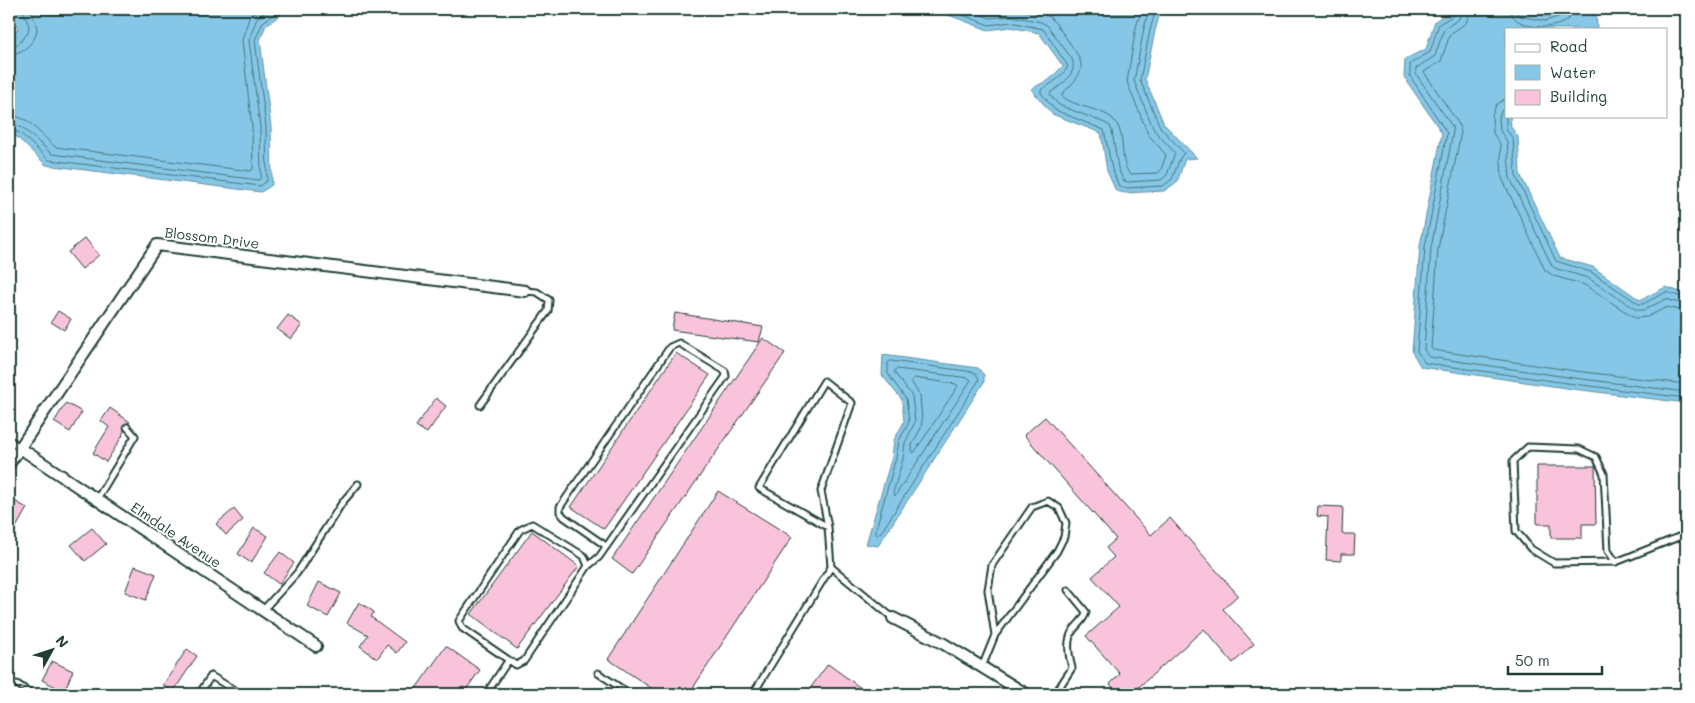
<svg xmlns="http://www.w3.org/2000/svg" width="1695" height="703" font-family="Mali,sans-serif">
<rect width="100%" height="100%" fill="#fff"/>
<filter id="ink" filterUnits="userSpaceOnUse"><feTurbulence type="fractalNoise" baseFrequency=".02" numOctaves="2"/><feDisplacementMap in="SourceGraphic" scale="10" xChannelSelector="R" yChannelSelector="G"/><feConvolveMatrix kernelMatrix="1 2 1 2 8 2 1 2 1" color-interpolation-filters="sRGB"/></filter>
<g filter="url(#ink)">
<path fill="#86c7e7" stroke="#5d909f" d="M10,9H306L288,10L266,25L260,40L271,127L272,185L261,192L46,165L17,137L9,134V37L18,29Z
M933,9H1161L1155,31L1145,79L1164,124L1197,158L1185,159L1177,182L1164,191L1125,193L1116,191L1107,171L1101,133L1052,114L1031,89L1050,79L1063,66L1039,33L1010,27L988,30Z
M1454,9H1512L1545,16L1569,9H1596L1597,29H1506V116H1510L1511,127L1518,137L1520,174L1560,258L1593,267L1640,300L1666,287L1686,294V403L1573,389L1421,367L1412,352L1420,246L1442,133L1404,77L1405,59L1426,49L1435,21Z
M883,355L978,368L984,375V382L878,546L866,544L892,457L894,440L904,422L902,400L882,375Z"/>
<g fill="none" stroke-linecap="round" stroke-linejoin="round">
<path stroke="#48747c" stroke-width="1" d="M947,9L989,25L1011,22L1043,29L1068,66C1063,77 1051,84 1041,90V93L1055,110L1104,130L1112,169L1119,186L1126,188L1163,186L1172,179L1180,158L1184,153L1160,127L1140,80L1150,30L1156,9
M965,9L990,18L1012,16L1041,22L1047,25L1072,59C1078,73 1062,85 1051,92L1050,95L1059,105L1105,123L1110,126L1112,131L1118,168L1123,180L1127,182L1161,180L1167,175L1175,153L1154,130L1134,81L1144,28L1149,9
M1015,9L1043,14L1050,17C1057,24 1063,34 1069,42C1088,68 1084,72 1062,94V96C1075,108 1104,108 1115,121C1127,136 1118,161 1130,174L1158,173L1161,170L1166,155L1148,134L1127,82L1136,27L1142,9
M1456,9L1454,15L1439,24L1430,52L1410,64V76L1447,133L1425,247L1417,351L1425,363L1574,384L1686,398
M1462,9L1459,19L1444,29L1435,56L1416,68V74L1452,126L1453,132L1431,248L1424,350L1429,357L1574,378L1686,392
M1470,9L1469,16L1466,23L1450,34L1441,61L1424,72L1458,123L1461,132L1438,249L1431,348L1433,350L1575,371L1686,384
M1510,9C1511,32 1572,34 1573,9
M1516,9L1517,13L1520,16L1545,21L1564,15L1567,9
M9,47L18,44L28,33L29,26L22,9
M9,54C22,54 37,42 37,28C36,22 32,15 30,9
M1506,98L1496,105L1492,116L1493,133L1500,144L1502,178L1545,270L1554,276L1585,285L1635,318L1647,317L1667,307L1686,312
M1506,106L1501,111L1499,118L1500,131L1507,141L1510,178L1552,266L1557,269L1588,278L1637,310H1644L1666,299L1686,305
M1506,114V129L1513,139L1516,176L1556,261L1591,272L1639,304H1643L1666,292L1686,298
M9,116H16L28,121L55,147L251,171L253,169L252,128L242,40L249,18L257,9
M9,123L23,128L52,154L259,180L261,177L260,127L249,40L257,18L270,9
M9,129L20,133L49,160L260,186L267,181L266,127L255,40L263,22L282,9
M891,361L974,372L978,377L979,380L880,534L877,535L875,532L896,458L899,441L909,422L906,399L888,374V363Z
M897,369L969,378L971,380L895,496L893,493L903,459L905,443L915,422L912,396L894,372L895,370Z
M914,378L956,384L958,386L914,453L912,451V445L921,428L922,421L920,396L911,381Z"/>
</g>
<path fill="#f9c3dc" stroke="#1f3d34" d="M85,238L99,255L82,269L68,252Z
M58,311L71,319L64,330L51,322Z
M675,313L763,327L759,342L672,330Z
M288,315L302,325L291,339L277,329Z
M763,338L785,353L632,574L612,559Z
M676,353L710,375L604,529L571,507Z
M436,398L446,406L427,433L416,426Z
M66,403L82,412L70,432L54,422Z
M110,408L130,422L123,425L124,431L122,435H123L106,462L93,453L109,427L101,421Z
M1045,417L1151,535L1170,518L1238,595L1223,609L1254,644L1233,663L1204,629L1131,694H1119L1110,684L1120,674L1086,636L1119,607L1092,577L1114,557L1106,548L1116,539L1024,435Z
M1537,466H1595L1596,524H1582V538H1551V524H1537Z
M718,491L792,537L689,694H660L608,659Z
M9,498L27,508L9,540Z
M1318,506L1343,507L1342,534H1355L1354,554H1341V561L1326,560L1328,517L1317,516Z
M234,509L243,520L226,535L216,524Z
M92,528L106,544L85,561L71,545Z
M254,528L268,536L251,563L238,554Z
M532,531L579,566L517,649L471,614Z
M280,552L294,563L279,584L264,573Z
M135,566L156,574L146,600L125,592Z
M319,582L341,593L328,617L307,606Z
M359,602L374,612L371,617L405,642L397,653L387,645L377,659L360,646L368,635L347,623Z
M446,646L480,670L463,694H412Z
M187,649L197,656L173,692L163,685Z
M52,661L73,671L64,691L42,680Z
M828,664L869,694H806Z"/>
<g fill="none" stroke-linecap="round" stroke-linejoin="round">
<defs>
<path id="lane" d="M480,405L548,311L549,300L537,292L525,291
M9,439L20,448
M97,499L135,436L127,427
M532,524L584,556L588,566L524,661L516,665L462,628L459,621L520,530Z
M828,527L759,488L824,381L852,403L821,491L828,527L831,567
M1683,536L1686,544
M1616,562L1608,551L1604,474L1596,457L1579,449L1528,447L1513,461L1516,531L1531,549L1554,563L1616,562L1686,534
M588,566L599,557L726,376L725,371L679,343L670,347L560,507V512L564,517L606,546
M263,610L297,573L342,503L358,484
M982,667L995,635L1057,551L1064,537L1066,523L1059,508L1048,501L1032,507L992,565L988,590L995,635
M598,673L630,694
M9,685L17,684L32,694
M199,694L211,676L241,694
M486,694L508,661
M753,694L831,567L893,618
M1055,694L1072,668C1069,657 1066,642 1072,632C1077,624 1084,621 1086,612L1068,590"/>
<path id="street" d="M20,448L316,646
M9,464L157,245L525,291
M893,618L944,644L1026,694"/>
</defs>
<use href="#lane" stroke="#1f3d34" stroke-width="9"/>
<use href="#street" stroke="#1f3d34" stroke-width="14"/>
<use href="#lane" stroke="#fff" stroke-width="5"/>
<use href="#street" stroke="#fff" stroke-width="10"/>
</g>
</g>
<g text-anchor="middle" stroke-width="4" stroke-linejoin="round" paint-order="stroke">
<g font-size="14" fill="#1f3d34" stroke="#fff">
<text transform="translate(212 238) rotate(7)" y="5">Blossom Drive</text>
<text transform="translate(176 535) rotate(34)" y="5">Elmdale Avenue</text>
</g>
</g>
<rect width="1695" height="703" fill="none" stroke="#fff" stroke-width="30"/>
<rect x="15" y="15" width="1665" height="673" fill="none" stroke="#1f3d34" stroke-width="2" filter="url(#ink)"/>
<rect x="1505" y="28" width="162" height="90" fill="#ffffff" stroke="#a5b1ae"/>
<rect x="1515" y="44" width="25" height="8" fill="#ffffff" stroke="#a5b1ae"/>
<text x="1550" y="52" font-size="15" fill="#1f3d34">Road</text>
<rect x="1515" y="65" width="25" height="15" fill="#86c7e7" stroke="#a5b1ae"/>
<text x="1550" y="78" font-size="15" fill="#1f3d34">Water</text>
<rect x="1515" y="90" width="25" height="15" fill="#f9c3dc" stroke="#a5b1ae"/>
<text x="1550" y="102" font-size="15" fill="#1f3d34">Building</text>
<g transform="translate(52 650) rotate(50)" stroke="#ffffff" stroke-width="4" paint-order="stroke">
<path d="M0-4L9 19L0 12L-9 19Z" fill="#1f3d34"/>
<text y="-8" font-size="14" font-weight="bold" text-anchor="middle" fill="#1f3d34">N</text>
</g>
<path d="M1508 666v8h94v-8" fill="none" stroke="#1f3d34" stroke-width="2.5"/>
<text x="1515" y="666" font-size="15" fill="#1f3d34" stroke="#ffffff" stroke-width="4" paint-order="stroke">50 m</text>
</svg>
